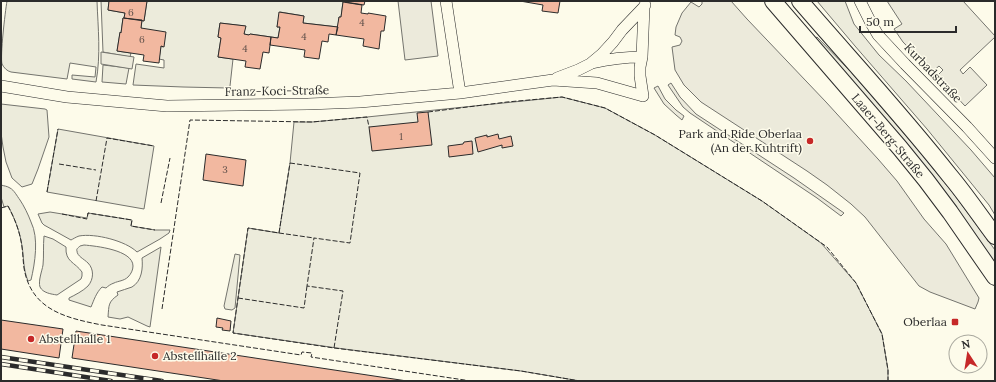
<svg xmlns="http://www.w3.org/2000/svg" width="996" height="382" font-family="Lora,serif">
<rect width="100%" height="100%" fill="#fdfbea"/>
<path fill="#ecebdb" stroke="#74746e" d="M7,1H97C98,28 101,55 96,82L72,79V75L95,77L96,67L70,63L67,79L11,72C7,71 4,68 2,64C0,56 5,13 7,1Z
M101,1H109L108,10L125,13L124,18H123L121,33H120L117,51L131,53L130,57L103,52Z
M147,1H345V2H343L341,17H339L338,27L303,23L304,16L280,12L277,27H280L278,38L250,34L249,35L244,34L245,26L220,23L218,37L221,38L218,57L233,59L230,86L228,88L183,87L133,85L136,64L164,68V60L159,59L161,46L163,47L141,28L142,20L144,21Z
M817,1H845L854,24L879,55L906,81L971,150L995,178V215L989,205L927,129L855,46Z
M817,37L852,73L919,151L953,193L995,250V263L959,212L814,39Z
M103,65L129,68L126,84L102,82Z
M562,97L605,108L655,135L762,201L821,243L856,283L882,334L888,370V381H580L521,371L344,349L233,333L248,228L279,233L290,163L294,122H312L367,117Z
M1,104L45,109L47,110L49,137L38,169L32,184L22,187L12,178L6,162L3,147L1,133Z
M58,129L154,146L144,209L47,192Z
M1,185C4,186 7,186 10,188C14,190 17,196 20,200C24,206 28,214 31,222C39,238 35,263 31,280L28,281C23,269 24,258 22,246C20,232 15,219 8,206L4,207L1,197Z
M50,212L87,218L88,213L132,220L131,226L155,230H170L169,233L160,239L137,252C126,241 95,233 79,236C76,237 73,239 71,240L44,225L42,223L38,214Z
M44,236L53,239L66,247C65,262 75,262 82,272V276L81,279L57,295C51,294 43,293 40,287C38,281 42,271 43,265C44,256 43,246 44,236Z
M84,245C96,246 133,250 133,266C133,270 131,274 128,277C124,281 118,281 114,283C111,284 108,286 106,288L102,287C96,293 94,300 91,307L69,300V298C75,295 83,291 88,286C94,279 94,269 88,263C84,259 77,256 77,251C76,249 78,248 80,246Z
M161,247L150,327L147,326L128,317L120,319L108,317C109,305 108,302 118,295L117,292C122,290 127,289 132,287C142,281 143,268 142,258Z
M235,254L240,255L235,308L232,310L225,309L224,306Z"/>
<path fill="#eceadb" stroke="#74746e" d="M398,1H431L438,56L405,60Z
M702,1H731L747,19L826,102L878,159L897,181L924,219L946,244L979,298L978,302L975,309L930,292L919,286L865,217L851,204L827,185L807,171L701,102L684,85L675,70L672,47L680,45L682,41L680,37L675,35L676,27L682,13L691,2L699,7L702,4Z
M887,1H963L995,36V37L960,70L963,74L970,67L987,85L965,106L937,76L943,70L939,66L932,72L903,42L894,29L902,24Z
M101,52L134,57L132,69L101,64Z
M671,83L680,97L696,114L794,178L844,213L841,216L817,198L690,113L683,107L668,85Z
M658,86L665,99L676,110L684,116L682,120L676,115L664,104L654,88Z"/>
<path fill="#f2b8a0" stroke="#2b2b2b" d="M109,1H147L144,21L124,18L125,13L108,10Z
M345,1H365L364,5L345,2Z
M520,1H560L558,13L542,11L543,5Z
M343,2L362,5L361,13L368,14V13L386,16L384,31H381L379,49L363,46L364,39L336,35L339,17H341Z
M279,12L304,16L303,23L338,27L336,35L329,34L328,42L322,41L319,59L304,57L305,50L270,45L271,37L278,38L280,27H277Z
M123,18L142,20L141,28L166,32L164,47L161,46L159,63L143,61L144,55L117,51L120,32L121,33Z
M220,23L246,26L244,34L249,35L250,34L271,37L269,53L263,52L260,69L245,67L246,61L218,57L221,38L218,37Z
M428,112L432,145L372,151L369,127L418,122L417,113Z
M498,134L499,139L511,136L513,146L502,148V145L478,152L475,138L487,135V137Z
M472,141L473,154L449,157L448,146L463,144L464,142Z
M206,154L246,160L243,186L203,180Z
M217,318L231,321L230,331L222,330L223,328L216,327Z
M1,320L63,329L59,358L1,349Z
M76,331L407,381H224L72,358Z"/>
<g fill="none" stroke-linecap="round" stroke-linejoin="round">
<defs>
<path id="minor" d="M446,1L460,93
M860,1L871,23L878,35L905,64L967,127L995,158
M592,63C609,59 625,57 642,57
M557,78L578,70L590,64L602,54L613,42L622,30L644,7L645,5
M1,86L67,97L167,106L308,104L360,102L460,93L553,80L597,83L643,96L640,76V67L642,57L644,7"/>
<path id="secondary" d="M773,1L900,148L926,180L950,212L995,277
M800,1C850,59 902,115 950,176C966,195 980,216 995,236"/>
</defs>
<use href="#minor" stroke="#2b2b2b" stroke-width="12"/>
<use href="#secondary" stroke="#2b2b2b" stroke-width="18"/>
<use href="#minor" stroke="#fdfbea" stroke-width="11"/>
<use href="#secondary" stroke="#fdfbea" stroke-width="16"/>
<defs>
<path id="rail" d="M1,357L162,381
M1,364L111,381"/>
</defs>
<use href="#rail" stroke="#2b2b2b" stroke-width="4.5"/>
<use href="#rail" stroke="#fdfbea" stroke-width="3" stroke-dasharray="9" stroke-linecap="butt"/>
<path stroke="#2b2b2b" stroke-width="1" stroke-dasharray="5 2" stroke-linecap="butt" d="M428,112L507,102L562,97L605,108L655,135L762,201L827,247L856,283L882,334L888,370V381
M290,163L360,173L350,243L314,238L307,286L343,291L334,348L233,333L248,228L279,233Z
M59,164L96,170
M47,192L58,129
M96,201L107,138L154,146
M161,203L170,158
M1,208L8,206C15,219 20,232 22,247C23,254 23,261 24,268C31,310 66,318 102,325L301,355L302,352L312,353L311,357L471,381
M62,214L87,219L88,213L132,220L131,226L155,230
M279,233L314,238
M238,298L304,308L307,286
M162,309L190,120L312,122L367,117L369,127
M334,348L521,371L580,381"/>
</g>
<g fill="#c62828" stroke="#fdfbea" stroke-width="1.5">
<circle cx="810" cy="141" r="4"/>
<rect x="951" y="318" width="8" height="8" rx="2"/>
<circle cx="31" cy="339" r="4"/>
<circle cx="155" cy="356" r="4"/>
</g>
<g text-anchor="middle" stroke-width="3" stroke-linejoin="round" paint-order="stroke">
<g font-size="10" fill="#5d4e48">
<text x="131" y="16">6</text>
<text x="362" y="26">4</text>
<text x="304" y="40">4</text>
<text x="142" y="43">6</text>
<text x="245" y="52">4</text>
<text x="401" y="140">1</text>
<text x="225" y="173">3</text>
</g>
<g font-size="12" fill="#2b2b2b" stroke="#fdfbea">
<text transform="translate(933 73) rotate(46)" y="4">Kurbadstraße</text>
<text transform="translate(277 91) rotate(-1)" y="4">Franz-Koci-Straße</text>
<text transform="translate(888 136) rotate(50)" y="4">Laaer-Berg-Straße</text>
</g>
<g font-size="12" fill="#2b2b2b" stroke="#fdfbea" text-anchor="end">
<text x="802" y="138">Park and Ride Oberlaa<tspan x="802" dy="14">(An der Kuhtrift)</tspan></text>
<text x="947" y="326">Oberlaa</text>
<text x="39" y="343" text-anchor="start">Abstellhalle 1</text>
<text x="163" y="360" text-anchor="start">Abstellhalle 2</text>
</g>
</g>
<rect width="996" height="382" fill="none" stroke="#2b2b2b" stroke-width="4"/>
<g transform="translate(968 354) rotate(348)"><circle r="19" fill="#fdfbea" stroke="#a9a89e"/>
<path d="M0-3L7 15L0 10L-7 15Z" fill="#c62828"/>
<text y="-6" font-size="11" font-weight="bold" text-anchor="middle" fill="#2b2b2b">N</text>
</g>
<path d="M860 26v6h96v-6" fill="none" stroke="#2b2b2b" stroke-width="2"/>
<text x="866" y="26" font-size="12" fill="#2b2b2b" stroke="#fdfbea" stroke-width="3" paint-order="stroke">50 m</text>
</svg>
